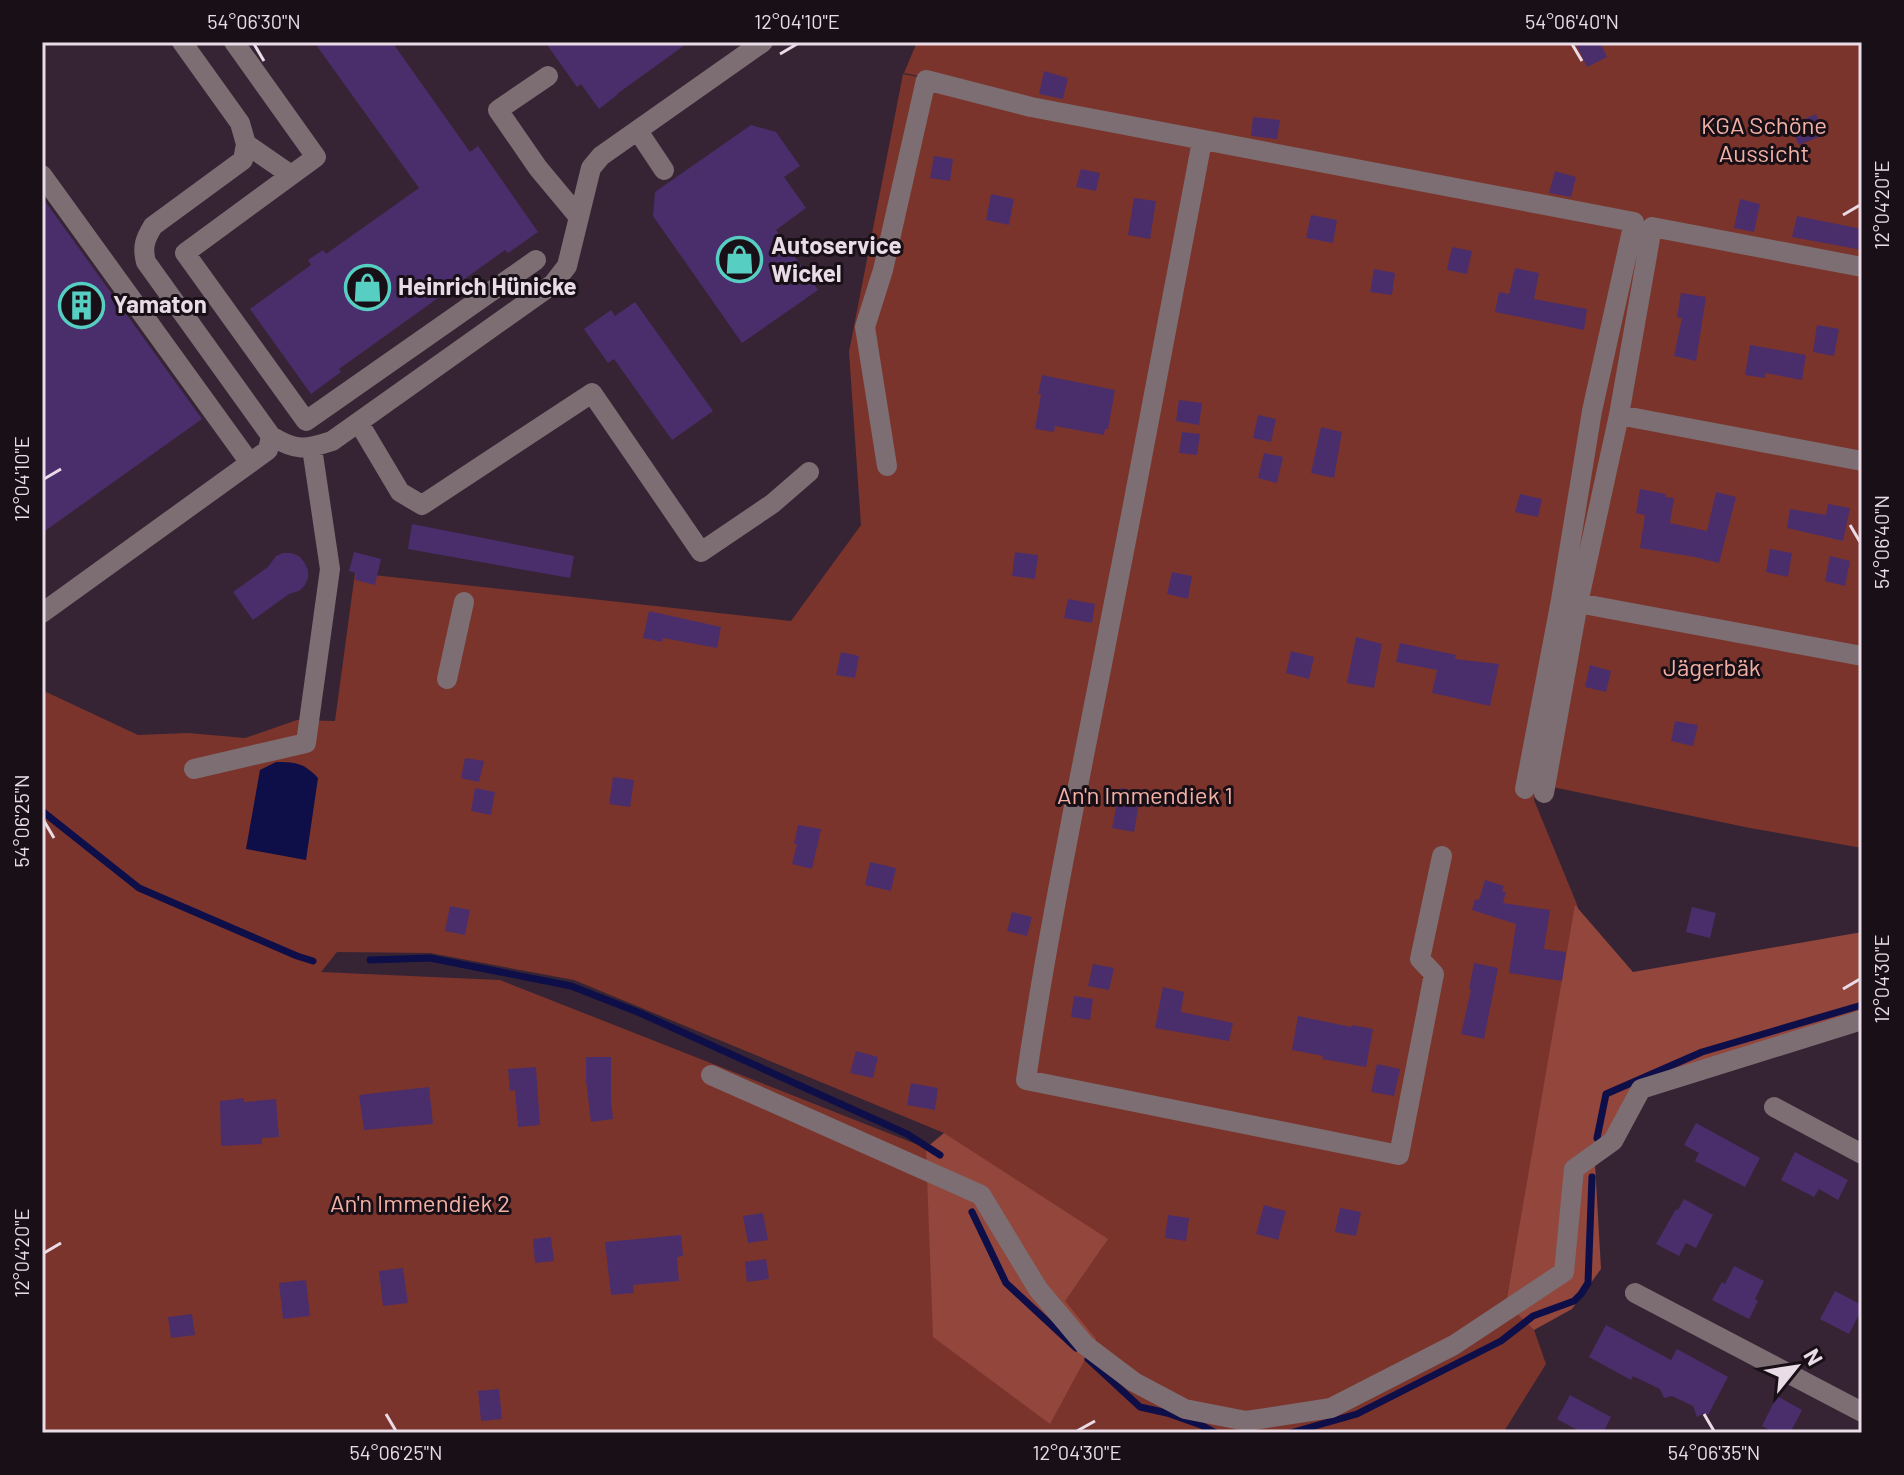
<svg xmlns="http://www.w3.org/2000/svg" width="1904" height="1475" font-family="Barlow,sans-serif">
<rect width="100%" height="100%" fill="#362434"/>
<path fill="#7b342b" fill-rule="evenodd" d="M917,42H1862V848L1750,828L1538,784L1554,694L1534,800L1578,907L1506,1302L1534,1330L1546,1364L1503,1433H42V690L138,735L188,733L245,738L297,720L335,721L355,573L791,621L861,525L849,352L903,74L1066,106L904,73ZM337,952L430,953L574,980L944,1133L981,1194L926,1148L500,980L321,972Z"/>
<path fill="#92463c" d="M1575,905L1633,972L1862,932V1026L1635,1101L1595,1164L1601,1269L1572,1309L1534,1330L1506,1303Z
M944,1133L1108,1239L1065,1301L1096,1339L1050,1424L933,1337L926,1148Z"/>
<path fill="#0e0e48" d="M276,762C296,762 304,763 318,778L306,860L246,849L260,770Z"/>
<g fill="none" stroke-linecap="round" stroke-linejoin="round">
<path stroke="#0e0e48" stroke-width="7" d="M42,811L139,888L297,956L313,961
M370,960L430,958L571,986L640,1013L907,1134L940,1155
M1597,1138L1606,1094L1702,1052L1862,1005
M972,1212L1006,1283L1076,1348
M1088,1359L1140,1407L1167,1413L1201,1425L1216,1433
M1290,1433L1357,1414L1501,1341L1533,1316L1574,1301L1581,1294L1588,1283L1592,1177"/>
</g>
<path fill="#4a2e6c" d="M314,42H392L470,152L478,146L538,232L508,253L505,250L339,369L341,372L311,394L250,309L311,265L308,260L323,250L326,254L419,188Z
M545,42H689L617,94V95L599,109L581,84L577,87Z
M1575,42H1600L1607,57L1587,67Z
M1044,71L1068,78L1063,99L1039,94Z
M1816,114L1824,135L1799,145L1790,125Z
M1253,117L1280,120L1277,139L1251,136Z
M751,125L776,132L800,166L784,177L806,208L776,230L818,290L742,343L653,216L655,192Z
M934,156L953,159L950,181L930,178Z
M1081,169L1100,173L1096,191L1076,187Z
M1555,171L1576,177L1571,197L1549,193Z
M991,194L1014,199L1009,225L986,220Z
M42,197L202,419L42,533Z
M1134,198L1156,201L1150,239L1128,235Z
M1740,199L1760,204L1754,232L1734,228Z
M1311,215L1337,220L1333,243L1306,238Z
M1797,216L1862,229V250L1792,237Z
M1452,247L1472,251L1467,274L1447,270Z
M1515,268L1539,273L1534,299L1587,309L1584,330L1495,312L1499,292L1509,294Z
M1374,269L1395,273L1392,295L1370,292Z
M1681,293L1706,297L1696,361L1674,356L1682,318L1677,317Z
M635,302L713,411L672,440L614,359L608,363L584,329L611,310L615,316Z
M1817,325L1839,329L1834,356L1813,352Z
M1750,345L1806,355L1802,380L1765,373V378L1745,375Z
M1042,375L1115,390L1108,429H1105L1104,435L1055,426L1054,432L1035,429L1041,394H1038Z
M1179,400L1202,403L1199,425L1176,421Z
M1258,415L1276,419L1271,442L1253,438Z
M1321,427L1342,432L1334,478L1311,473Z
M1182,432L1200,434L1197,455L1179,453Z
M1264,453L1283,457L1277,483L1258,478Z
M1640,489L1666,494L1665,497L1674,498L1670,523L1707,531L1716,492L1736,497L1719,563L1695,557L1640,548L1645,515L1636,513Z
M1520,494L1542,499L1538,517L1515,512Z
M1828,504L1850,508L1843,541L1787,528L1790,509L1826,515Z
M412,524L574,556L570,578L408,549Z
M1770,549L1792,553L1788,577L1766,572Z
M354,552L381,559L375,585L355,580L356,573L349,571Z
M1015,552L1038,555L1035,579L1012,576Z
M283,553H291L299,556L304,562L308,570V578L305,585L299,591L289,594L253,620L233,592L268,567L276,556Z
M1830,556L1850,561L1845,586L1825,581Z
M1172,572L1192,576L1188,599L1167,594Z
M1068,599L1095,604L1092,623L1064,618Z
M649,611L721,627L717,648L663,638L662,642L643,638Z
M1356,637L1382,644L1374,688L1347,683Z
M1400,643L1456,655L1455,659L1499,664L1490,706L1432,693L1437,670L1396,662Z
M1291,651L1314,657L1309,679L1286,673Z
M841,652L859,656L855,678L836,675Z
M1590,665L1611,671L1606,692L1585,687Z
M1675,721L1698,725L1693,746L1671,741Z
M465,758L484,761L479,782L461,778Z
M613,777L634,780L630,807L609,804Z
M475,788L495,792L491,815L471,811Z
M1120,788L1141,792L1134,832L1112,828Z
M798,825L821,829L812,869L792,864L797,844H794Z
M870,862L896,868L891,891L865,885Z
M1485,880L1504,886L1502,891L1506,892L1503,903L1550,910L1544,949L1566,952L1562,981L1509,973L1516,924L1472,910L1475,899L1479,900Z
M450,906L470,910L465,935L445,931Z
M1692,907L1716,913L1710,938L1686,932Z
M1012,912L1032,917L1027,936L1007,931Z
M1474,963L1498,968L1484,1039L1461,1034L1471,990L1469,989Z
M1093,964L1114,968L1109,990L1088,986Z
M1163,987L1184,992L1181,1012L1233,1023L1229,1041L1155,1028Z
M1074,996L1093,999L1090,1020L1071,1017Z
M1298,1016L1351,1027L1352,1025L1373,1029L1366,1067L1322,1059L1323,1056L1292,1050Z
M856,1051L878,1057L873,1078L850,1073Z
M586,1057H611V1101L613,1119L591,1122L586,1080Z
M1377,1064L1400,1069L1394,1096L1371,1092Z
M536,1067L540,1125L518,1127L515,1090L510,1091L508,1069Z
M911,1083L938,1088L935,1110L907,1105Z
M429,1087L433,1124L364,1130L359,1095Z
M244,1098V1102L276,1099L279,1137L262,1138V1144L221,1146L220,1101Z
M1696,1123L1760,1158L1745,1187L1695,1161L1699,1153L1684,1145Z
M1795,1152L1848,1180L1838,1200L1819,1189L1814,1197L1781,1180Z
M1684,1199L1713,1215L1696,1248L1686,1243L1679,1256L1656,1244L1676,1209L1678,1210Z
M1264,1205L1286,1211L1278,1240L1256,1234Z
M1340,1208L1361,1212L1356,1236L1335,1232Z
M763,1213L768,1240L748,1243L743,1216Z
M1168,1215L1189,1218L1186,1241L1165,1238Z
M681,1235L683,1256L677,1257L679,1281L633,1285L634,1293L611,1295L605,1242Z
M551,1237L554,1261L535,1263L533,1239Z
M766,1259L769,1279L747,1282L745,1262Z
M1734,1266L1764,1281L1755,1299L1758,1301L1749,1319L1712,1300L1722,1282L1725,1284Z
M403,1268L408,1303L383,1306L379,1271Z
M306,1280L310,1316L283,1319L279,1283Z
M1835,1291L1862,1305V1309L1849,1334L1820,1319Z
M192,1314L195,1335L171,1338L168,1317Z
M1606,1325L1671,1360L1677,1349L1728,1377L1708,1415L1704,1413L1697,1417L1693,1406L1672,1396L1664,1398L1660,1389L1633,1376L1631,1380L1589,1357Z
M499,1389L502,1419L481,1421L478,1391Z
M1570,1395L1611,1417L1603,1433H1583L1557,1419Z
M1777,1396L1802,1410L1790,1433H1775L1762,1426Z"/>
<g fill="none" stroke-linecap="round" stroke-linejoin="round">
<path stroke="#7c6e72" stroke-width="20" d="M182,42L240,123L246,144L243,160L153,226C145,239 142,247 146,262L271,436C296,451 305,450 332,441L553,284L567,266L591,168L601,156L763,42
M234,42L316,157L185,253L306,421L536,260
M548,76L498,110L538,168L578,216
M638,131L664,170
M1202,141C1171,304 1141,466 1109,628C1080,779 1048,928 1026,1080L1399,1155L1434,974L1420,959L1442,856
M246,144L291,175
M42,175L250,463
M1619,415L1862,461
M359,423L400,492L422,505L592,393L701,552L772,504L809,472
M887,466L865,327L883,270L926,80L1031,107L1634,222L1592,411L1561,600L1525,789
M1578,603L1862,656
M42,613L268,450L271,436
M447,679L464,602
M194,769L306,743L330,569L312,448
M1544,793L1578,603L1619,415L1652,227L1862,267
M711,1075L981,1195L1038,1289L1085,1345L1134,1382L1185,1409L1246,1421L1331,1408L1454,1345L1564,1272L1574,1169L1613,1141L1641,1089L1862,1020
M1774,1107L1862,1154
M1635,1293L1862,1412"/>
</g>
<path fill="none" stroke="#e9dce7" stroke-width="3" d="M254,44L264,61M1572,44L1582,61M780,54L797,44M1843,215L1860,205M44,479L61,469M1850,525L1860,542M44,821L54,838M1843,989L1860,979M44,1253L61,1243M386,1414L396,1431M1704,1414L1714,1431M1077,1431L1095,1421"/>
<defs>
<symbol id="shop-ring" viewBox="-11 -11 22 22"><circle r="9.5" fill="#191017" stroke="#57cec2" stroke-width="1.5"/><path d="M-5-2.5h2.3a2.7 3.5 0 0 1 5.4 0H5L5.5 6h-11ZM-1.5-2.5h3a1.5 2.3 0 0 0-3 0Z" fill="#57cec2"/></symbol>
<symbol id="building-ring" viewBox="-11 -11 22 22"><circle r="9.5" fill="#191017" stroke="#57cec2" stroke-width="1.5"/><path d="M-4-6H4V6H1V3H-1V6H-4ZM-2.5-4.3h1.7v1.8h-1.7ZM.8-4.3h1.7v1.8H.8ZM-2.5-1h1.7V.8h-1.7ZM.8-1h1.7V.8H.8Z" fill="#57cec2"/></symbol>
</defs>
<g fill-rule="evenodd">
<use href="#shop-ring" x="714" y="234" width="51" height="51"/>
<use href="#shop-ring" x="342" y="262" width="51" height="51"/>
<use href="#building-ring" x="56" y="280" width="51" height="51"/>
</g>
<g text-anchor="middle" stroke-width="6" stroke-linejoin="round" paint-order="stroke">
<g font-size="24" fill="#f3b0a5" stroke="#191017">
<text x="1764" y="134">KGA Schöne<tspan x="1764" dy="28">Aussicht</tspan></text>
<text x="1712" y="676">Jägerbäk</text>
<text x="1145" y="804">An'n Immendiek 1</text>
<text x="420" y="1212">An'n Immendiek 2</text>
</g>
<g font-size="24" font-weight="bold" fill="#e9dce7" stroke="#191017" text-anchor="start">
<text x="771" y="254">Autoservice<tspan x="771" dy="28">Wickel</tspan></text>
<text x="398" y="295">Heinrich Hünicke</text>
<text x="113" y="313">Yamaton</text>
</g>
</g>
<rect width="1904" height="1475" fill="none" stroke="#191017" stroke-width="88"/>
<g transform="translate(1796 1367) rotate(60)" stroke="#191017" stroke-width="6" paint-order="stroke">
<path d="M0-6L14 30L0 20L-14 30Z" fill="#e9dce7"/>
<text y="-12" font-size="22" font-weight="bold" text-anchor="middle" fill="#e9dce7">N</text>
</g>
<rect x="44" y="44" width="1816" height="1387" fill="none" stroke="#e9dce7" stroke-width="3"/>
<g font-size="20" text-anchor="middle" fill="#e9dce7">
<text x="254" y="29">54°06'30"N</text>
<text x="797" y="29">12°04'10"E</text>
<text x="1572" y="29">54°06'40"N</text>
<text transform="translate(1882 205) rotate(-90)" y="7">12°04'20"E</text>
<text transform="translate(22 479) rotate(-90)" y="7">12°04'10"E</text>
<text transform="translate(1882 542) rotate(-90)" y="7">54°06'40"N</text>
<text transform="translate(22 821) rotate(-90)" y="7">54°06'25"N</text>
<text transform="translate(1882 979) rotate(-90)" y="7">12°04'30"E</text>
<text transform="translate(22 1253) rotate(-90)" y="7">12°04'20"E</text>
<text x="396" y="1460">54°06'25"N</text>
<text x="1077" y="1460">12°04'30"E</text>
<text x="1714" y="1460">54°06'35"N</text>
</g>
</svg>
